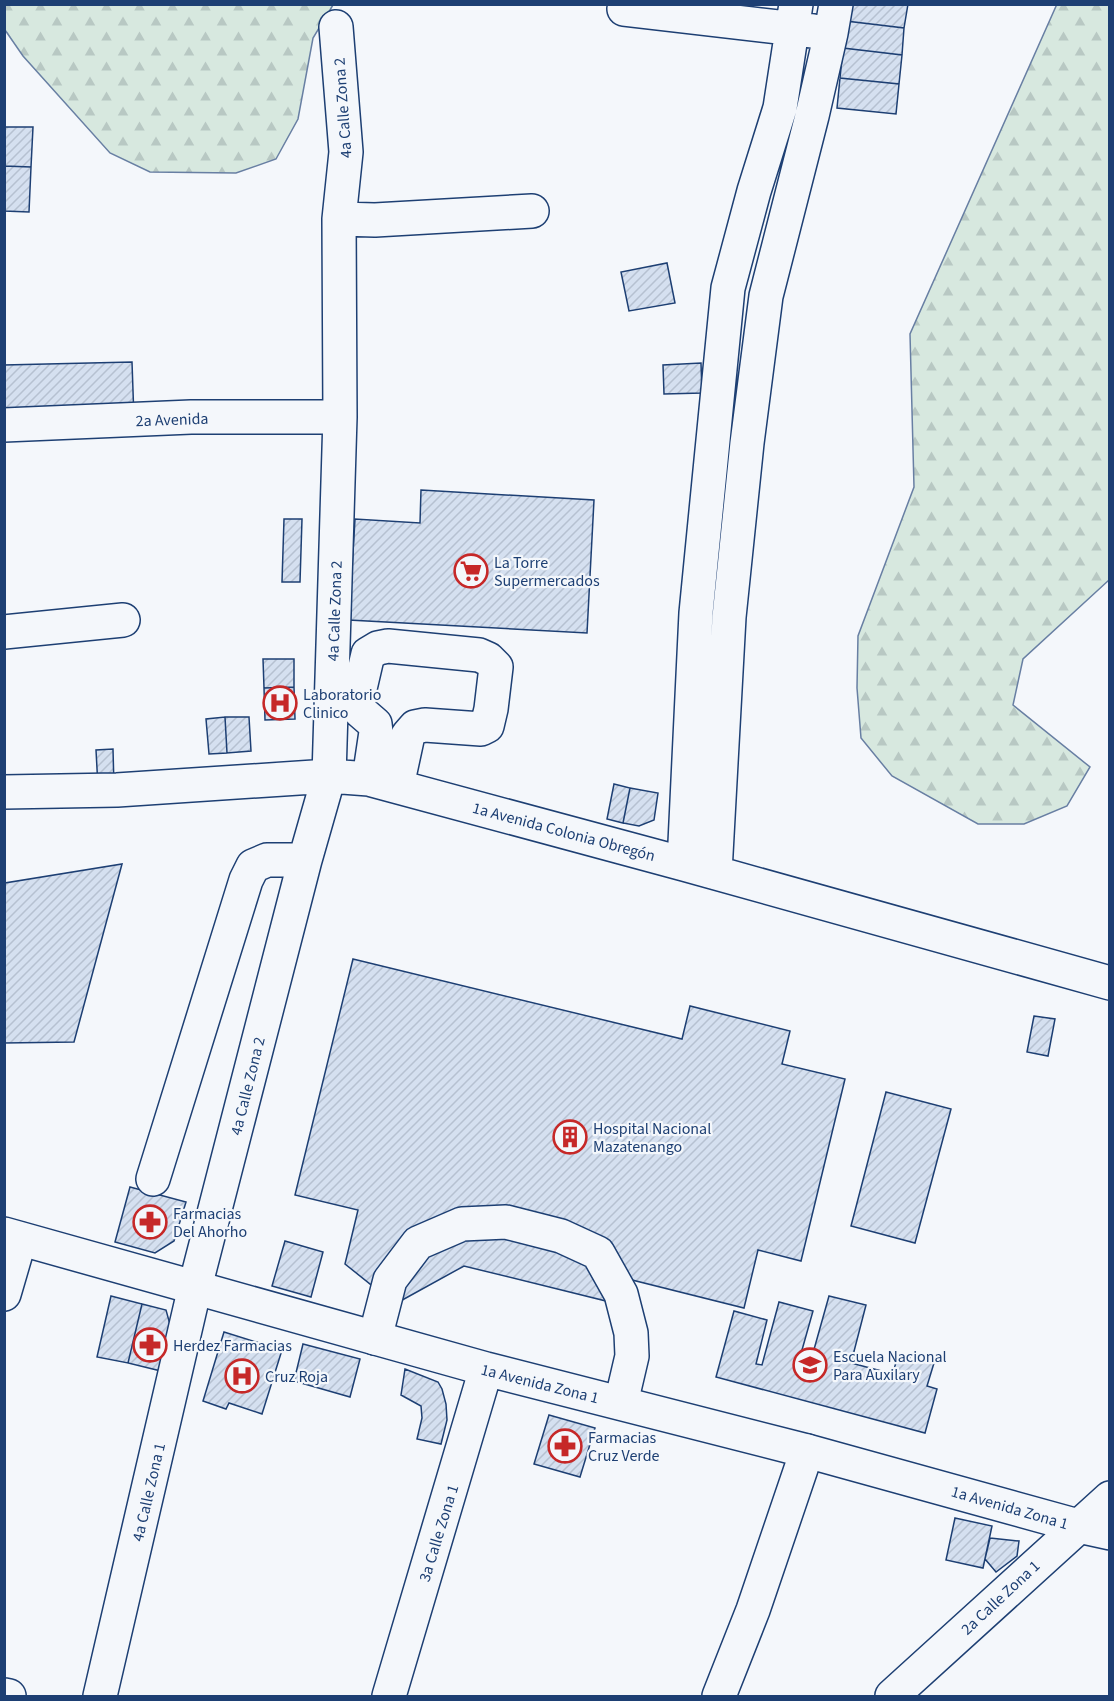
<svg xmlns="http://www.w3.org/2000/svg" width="1114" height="1701" font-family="'Source Sans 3',sans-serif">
<defs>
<pattern id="forest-firs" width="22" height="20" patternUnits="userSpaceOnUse" patternTransform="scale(1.5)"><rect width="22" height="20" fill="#d7e8df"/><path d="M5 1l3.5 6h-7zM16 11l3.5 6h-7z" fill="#b8c8c3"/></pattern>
<pattern id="building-hatch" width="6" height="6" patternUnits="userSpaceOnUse" patternTransform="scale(1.5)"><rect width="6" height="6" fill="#d5e0f0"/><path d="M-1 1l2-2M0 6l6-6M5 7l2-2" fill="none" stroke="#b6c1d1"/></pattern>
</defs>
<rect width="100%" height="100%" fill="#f4f7fb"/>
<path fill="url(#forest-firs)" stroke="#687fa3" stroke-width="1.5" d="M1057,4L1109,5V580L1023,659L1013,705L1090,767L1067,806L1024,824H978L892,776L861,738L857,688L858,636L914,487L910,334Z
M4,5H333L313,38L298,119L276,159L236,173L150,172L110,153L23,56L5,30Z"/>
<path fill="url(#building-hatch)" stroke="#1d3f73" stroke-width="1.5" d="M848,4H908L904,28L846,21Z
M846,21L904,28L902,55L843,48Z
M843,48L902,55L899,84L840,78Z
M840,78L899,84L896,114L837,108Z
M4,127H33L31,167L4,166Z
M4,166L31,167L29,212L4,211Z
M667,263L675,303L629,311L621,272Z
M132,362L134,419L4,422V365Z
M701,363L702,393L664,394L663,365Z
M421,490L594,500L587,633L349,620L355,519L420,523Z
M284,519H302L300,582H282Z
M263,659H294V687L264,688Z
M294,687L295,719L265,720L264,688Z
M225,717H249L251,751L227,753Z
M225,717L227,753L209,754L206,719Z
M113,749L114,787H98L96,750Z
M614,784L630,788L623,823L607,819Z
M630,788L658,793L654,820L639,826L623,823Z
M122,864L74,1042L4,1043L5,883Z
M353,959L682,1039L690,1006L790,1031L782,1064L845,1079L801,1261L758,1250L744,1308L612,1275L606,1301L464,1266L395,1304L345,1264L358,1210L295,1195Z
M1034,1016L1055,1019L1048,1056L1027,1052Z
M886,1092L951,1109L915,1243L851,1226Z
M130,1187L186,1202L174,1241L155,1253L115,1242Z
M285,1241L323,1252L311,1297L272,1286Z
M111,1296L142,1304L128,1363L97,1357Z
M829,1296L866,1305L851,1363L893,1374L898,1354L934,1363L927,1386L937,1389L925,1433L716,1377L734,1311L767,1320L756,1364L762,1365L779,1302L813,1311L802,1350L813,1353Z
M142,1304L166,1310L171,1328L161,1371L128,1363Z
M224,1332L282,1350L262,1414L229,1403L226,1409L203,1401Z
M303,1344L360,1359L350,1397L294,1381Z
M405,1369L438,1382L442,1389L446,1404L447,1420L441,1444L417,1439L422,1418L421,1406L401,1395Z
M549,1415L595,1428L580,1477L534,1464Z
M955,1518L992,1526L983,1568L946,1560Z
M990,1538L1019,1541L1017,1556L996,1572L985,1559Z"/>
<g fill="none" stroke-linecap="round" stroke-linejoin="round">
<defs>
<path id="minor" d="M624,9L813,31
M339,219L375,220L532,211
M4,425L191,417H340
M4,632L123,620
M369,779L376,732L375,724L360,711L358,697L368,654L378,648L388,646L479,655L488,659L496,667L491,709L487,726L481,729L425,725L415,727L408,735L397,786
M4,792L117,790L329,776L369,779L684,864L1110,983
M684,864L696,613L728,288L754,191L780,108L796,4
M715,872L729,617L747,443L766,296L812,116L831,33L836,4
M153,1179L246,880L253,866L267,860H305
M4,1294L20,1239
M375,1338L390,1280L418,1243L462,1224L506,1222L561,1236L598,1253L621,1294L631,1333L632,1356L621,1403
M1078,1526L1110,1533
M4,1695L9,1696
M100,1696L195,1287L305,860L329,776L340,417L339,219L346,152L336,27
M719,1696L753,1610L807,1451"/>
<path id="major" d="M4,1234L486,1369L807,1451L1078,1526
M389,1696L486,1369
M892,1696L1110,1498"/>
</defs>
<use href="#minor" stroke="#1d3f73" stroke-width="36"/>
<use href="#major" stroke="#1d3f73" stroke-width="36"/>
<use href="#minor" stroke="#f4f7fb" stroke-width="33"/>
<use href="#major" stroke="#f4f7fb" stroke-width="33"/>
</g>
<defs>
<symbol id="supermarket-ring" viewBox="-11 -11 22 22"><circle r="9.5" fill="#f4f7fb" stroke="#c62828" stroke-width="1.5"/><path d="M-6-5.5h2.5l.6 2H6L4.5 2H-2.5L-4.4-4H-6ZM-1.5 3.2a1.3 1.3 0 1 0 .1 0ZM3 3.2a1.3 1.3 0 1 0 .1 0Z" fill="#c62828"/></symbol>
<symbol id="hospital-ring" viewBox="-11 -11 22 22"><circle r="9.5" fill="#f4f7fb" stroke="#c62828" stroke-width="1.5"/><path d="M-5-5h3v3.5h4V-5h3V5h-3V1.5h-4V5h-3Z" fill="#c62828"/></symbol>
<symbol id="building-ring" viewBox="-11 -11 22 22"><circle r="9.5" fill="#f4f7fb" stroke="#c62828" stroke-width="1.5"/><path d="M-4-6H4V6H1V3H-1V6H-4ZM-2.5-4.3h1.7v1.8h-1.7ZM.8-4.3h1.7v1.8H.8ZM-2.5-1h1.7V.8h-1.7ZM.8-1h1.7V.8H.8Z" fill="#c62828"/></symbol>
<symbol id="pharmacy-ring" viewBox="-11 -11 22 22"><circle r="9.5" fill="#f4f7fb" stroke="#c62828" stroke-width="1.5"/><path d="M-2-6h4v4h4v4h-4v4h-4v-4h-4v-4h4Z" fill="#c62828"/></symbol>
<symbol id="school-ring" viewBox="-11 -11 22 22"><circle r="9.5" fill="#f4f7fb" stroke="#c62828" stroke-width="1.5"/><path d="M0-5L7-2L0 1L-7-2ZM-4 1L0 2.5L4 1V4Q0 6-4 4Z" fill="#c62828"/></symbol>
</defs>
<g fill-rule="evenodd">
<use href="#supermarket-ring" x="452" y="552" width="38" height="38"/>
<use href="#hospital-ring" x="261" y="684" width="38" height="38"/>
<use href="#building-ring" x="551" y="1118" width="38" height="38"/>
<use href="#pharmacy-ring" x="131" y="1203" width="38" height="38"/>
<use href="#pharmacy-ring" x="131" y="1326" width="38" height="38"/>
<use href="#school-ring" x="791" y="1346" width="38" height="38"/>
<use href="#hospital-ring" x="223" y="1357" width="38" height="38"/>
<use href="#pharmacy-ring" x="546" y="1427" width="38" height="38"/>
</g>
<g text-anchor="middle" stroke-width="4.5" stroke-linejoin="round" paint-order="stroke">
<g font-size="16" fill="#1d3f73" stroke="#f4f7fb">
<text transform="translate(342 108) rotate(-94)" y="6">4a Calle Zona 2</text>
<text transform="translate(172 419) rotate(-2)" y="6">2a Avenida</text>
<text transform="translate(334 611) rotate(-88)" y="6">4a Calle Zona 2</text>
<text transform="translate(564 831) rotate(15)" y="6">1a Avenida Colonia Obregón</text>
<text transform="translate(247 1086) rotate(-76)" y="6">4a Calle Zona 2</text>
<text transform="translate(540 1383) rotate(14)" y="6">1a Avenida Zona 1</text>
<text transform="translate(148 1492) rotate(-77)" y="6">4a Calle Zona 1</text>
<text transform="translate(1010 1507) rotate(16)" y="6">1a Avenida Zona 1</text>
<text transform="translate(438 1533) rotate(-73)" y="6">3a Calle Zona 1</text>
<text transform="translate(1000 1597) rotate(-43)" y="6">2a Calle Zona 1</text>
</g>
<g font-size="16" fill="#1d3f73" stroke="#f4f7fb" text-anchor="start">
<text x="494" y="568">La Torre<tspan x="494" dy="18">Supermercados</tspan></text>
<text x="303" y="700">Laboratorio<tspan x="303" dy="18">Clinico</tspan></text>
<text x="593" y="1134">Hospital Nacional<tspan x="593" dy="18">Mazatenango</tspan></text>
<text x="173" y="1219">Farmacias<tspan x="173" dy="18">Del Ahorho</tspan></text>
<text x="173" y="1351">Herdez Farmacias</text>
<text x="833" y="1362">Escuela Nacional<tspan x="833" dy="18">Para Auxilary</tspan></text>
<text x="265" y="1382">Cruz Roja</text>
<text x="588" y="1443">Farmacias<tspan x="588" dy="18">Cruz Verde</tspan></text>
</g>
</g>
<rect width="1114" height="1701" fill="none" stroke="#1d3f73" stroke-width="12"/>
</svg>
